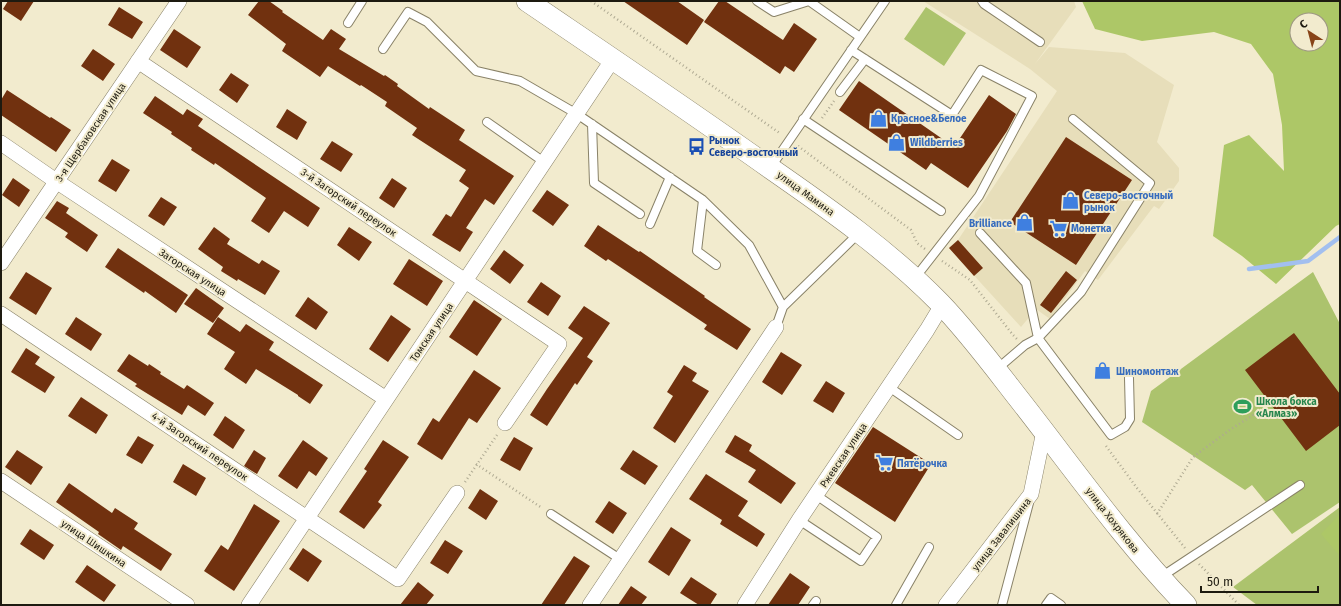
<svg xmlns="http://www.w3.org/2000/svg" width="1341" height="606" font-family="'Fira Sans',sans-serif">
<rect width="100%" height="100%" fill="#f2ebce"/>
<path fill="#e7deba" d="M923,1H1074L1076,7L1035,64L1049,47L1125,53L1174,85L1157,142L1179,168V181L1159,209L1154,206L1098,280L1085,271L1050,319L1036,309L1021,327L949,248L958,240L1057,91L1030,69Z"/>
<path fill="#acc36d" d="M926,7L966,33L944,66L904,39Z
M1313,272L1340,324V502L1292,534L1252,485L1245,490L1142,422L1151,391Z
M1340,507V605H1257L1233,587Z"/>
<path fill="#adc767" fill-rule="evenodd" d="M1082,1H1340V224L1336,226L1276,284L1242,256L1213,236L1224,145L1249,135L1284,171L1282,125L1273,74L1251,44L1214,32L1142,41L1095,29ZM1297,20H1321V44H1297Z
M1340,514V556L1321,534Z"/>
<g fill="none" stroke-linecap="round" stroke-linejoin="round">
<path stroke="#a2bfef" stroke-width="4.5" d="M1249,269L1308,261L1340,237"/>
</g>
<path fill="#71310f" d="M8,1H34L21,21L3,9Z
M259,1H269L283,11L282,12L323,40L331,29L346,39L339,49L384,76L385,75L398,84L397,86L429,109L430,107L465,130L459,140L514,176L494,205L485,199L466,228L473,232L460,252L432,235L446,214L451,217L469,188L459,181L466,170L412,135L417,128L385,106L387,102L361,85L360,86L328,66L320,77L282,51L286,44L248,15Z
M623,1H677L704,20L687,45Z
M719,1H725L783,40L794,23L817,39L794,72L785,66L780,74L704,22Z
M119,7L143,22L132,39L108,25Z
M174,29L201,47L187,68L160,50Z
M93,49L115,64L103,81L81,66Z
M231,73L249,85L237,103L219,90Z
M859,81L954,147L989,95L1016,114L1007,131L968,188L931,163L926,170L839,110Z
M7,90L50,118L51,117L71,130L56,152L1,115V100Z
M155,96L183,115L187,109L203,119L198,126L320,208L308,227L284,211L269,233L251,221L266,198L215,163L214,165L191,150L192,148L171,134L172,132L143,113Z
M287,109L307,122L297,140L276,127Z
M1066,137L1132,180L1076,265L1010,222Z
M332,141L353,154L341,172L320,159Z
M112,159L130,170L116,192L98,181Z
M13,178L30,190L19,207L2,195Z
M392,178L407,188L394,208L379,198Z
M547,190L569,205L553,226L532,211Z
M161,197L177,207L164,226L148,216Z
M57,201L69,208L66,213L98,235L87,252L65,237L68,233L45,218Z
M598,225L639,252L640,251L705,296L704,297L751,329L737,350L704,329L707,325L608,259L606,261L584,246Z
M214,227L230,239L227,244L259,264L262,260L280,271L265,295L238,279L237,281L221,271L223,267L198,249Z
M349,227L372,242L359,261L337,245Z
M958,240L983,268L974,276L949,248Z
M118,248L188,295L176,313L145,291L144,293L105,267Z
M504,250L524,265L510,284L490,269Z
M409,259L443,281L427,306L393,284Z
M1066,271L1077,280L1051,313L1040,305Z
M26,272L52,288L36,315L9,298Z
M541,282L561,296L548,316L527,302Z
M196,288L224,308L213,323L184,304Z
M308,297L328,312L316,330L295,316Z
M474,300L502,319L477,356L449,337Z
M584,306L610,323L587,357L593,361L577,385L575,383L547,426L530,415L547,389L583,338L568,328Z
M391,315L411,329L388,362L369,349Z
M76,317L102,334L91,351L65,334Z
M218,317L240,332L246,324L274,342L269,350L323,385L310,404L298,396V395L256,369L246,384L224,369L235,352L207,334Z
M1294,333L1340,394V425L1306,451L1245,370Z
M26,348L40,357L35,364L55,377L45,393L11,372Z
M781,352L802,365L782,395L762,382Z
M129,354L148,366L149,364L161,372L160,374L184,389L187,385L214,403L205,416L188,405L182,415L135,386L137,384L117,371Z
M684,365L697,373L692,381L709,391L675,443L653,428L673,396L667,392Z
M474,370L501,388L477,423L469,418L442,460L417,444L433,418L439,422Z
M826,381L845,393L833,413L813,401Z
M81,397L108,415L96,434L68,416Z
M225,416L245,430L233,449L213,435Z
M873,427L931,464L895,522L835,483Z
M735,435L752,445L749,451L796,483L781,504L748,482L756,470L725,452Z
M138,436L154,445L142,464L126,455Z
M514,437L533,448L520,471L500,460Z
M303,440L328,458L316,476L309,471L297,489L278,476Z
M383,440L409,457L378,502L382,505L364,529L339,512L367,471L364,469Z
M17,450L43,467L31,485L5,467Z
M254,450L266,458L257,474L244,466Z
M633,450L658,466L645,485L620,469Z
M183,464L206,478L196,496L173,482Z
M706,474L748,501L738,516L765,534L757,547L720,524L722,520L689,499Z
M69,483L112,513L115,508L138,523L134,529L172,554L161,571L123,546L121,550L98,534L99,532L56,502Z
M480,489L498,501L486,520L468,508Z
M609,501L627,513L613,534L595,522Z
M254,504L280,521L234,591L204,571L221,545L228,550Z
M671,527L691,540L669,576L648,562Z
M30,529L54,545L44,560L20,544Z
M445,540L463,551L448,574L430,563Z
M303,548L322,561L308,582L289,569Z
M574,556L590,566L564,605H541Z
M87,565L116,585L104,602L75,582Z
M790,573L810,587L798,605H768Z
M691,577L717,594L710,605H699L680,593Z
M418,582L434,595L426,605H400Z
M631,586L647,597L641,605H618Z"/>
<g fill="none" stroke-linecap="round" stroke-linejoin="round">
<defs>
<path id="lane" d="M757,1L774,12L809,1L860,37
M982,1L984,4L1040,42
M348,23L362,1
M383,49L408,12L427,22L476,71L520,81L577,114L703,200L697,251L716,265
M851,50L952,115L981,70L1032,96L979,196L915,278
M840,92L865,59
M803,119L941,211
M487,122L544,162
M592,124L594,183L640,214
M771,167L885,1
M703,200L749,245L783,307
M650,224L670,177
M980,233L1026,283L1038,338L1111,435L1125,427L1130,419L1129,378
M776,327L783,307L859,233
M997,369L1025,345L1038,338L1081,292L1150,183L1073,119
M889,387L958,435
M551,514L620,559
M799,520L861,561L877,537L816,495
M1161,577L1300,485
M813,605L816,601
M896,605L929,547
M1002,605L1029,503
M1046,605L1051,598L1061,605"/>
<path id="street" d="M138,61L559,344L505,423
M1,143L56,181L386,399
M1,263L179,1
M1,314L398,579L457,493
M1,481L187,605
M249,605L613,59
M590,605L776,327
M745,605L799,520L927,330L942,305
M946,605L1031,494L1044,431"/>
<path id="secondary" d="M527,1C608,56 690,111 770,168C829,209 889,251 940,303C967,331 991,363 1015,394C1071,465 1123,540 1186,605"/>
</defs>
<use href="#lane" stroke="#898268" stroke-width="10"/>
<use href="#street" stroke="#898268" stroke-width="16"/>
<use href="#secondary" stroke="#898268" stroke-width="22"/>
<path stroke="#aea992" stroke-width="2.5" stroke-dasharray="1 3" stroke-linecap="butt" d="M591,1L781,134
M822,118L834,101
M798,146L911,230L917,243L925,249
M942,261L970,280L1013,335L1017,339
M1106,446L1137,488L1185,548
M476,464L542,508
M465,482L497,435
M1157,514L1193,457L1231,429L1255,414
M1199,564L1239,605"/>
<use href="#lane" stroke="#fff" stroke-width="8"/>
<use href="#street" stroke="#fff" stroke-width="15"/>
<use href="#secondary" stroke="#fff" stroke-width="21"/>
</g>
<defs>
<symbol id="shop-bare" viewBox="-9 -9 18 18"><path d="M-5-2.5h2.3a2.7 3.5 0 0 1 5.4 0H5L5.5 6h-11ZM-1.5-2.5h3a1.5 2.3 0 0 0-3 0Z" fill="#3f7fe0" stroke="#f2ebce" stroke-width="2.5" paint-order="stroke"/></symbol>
<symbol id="bus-bare" viewBox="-9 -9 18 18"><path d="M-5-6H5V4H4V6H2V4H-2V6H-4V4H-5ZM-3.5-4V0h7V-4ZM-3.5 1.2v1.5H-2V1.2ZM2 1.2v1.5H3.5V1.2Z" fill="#1a4fb4" stroke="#f2ebce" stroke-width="2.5" paint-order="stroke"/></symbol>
<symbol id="supermarket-bare" viewBox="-9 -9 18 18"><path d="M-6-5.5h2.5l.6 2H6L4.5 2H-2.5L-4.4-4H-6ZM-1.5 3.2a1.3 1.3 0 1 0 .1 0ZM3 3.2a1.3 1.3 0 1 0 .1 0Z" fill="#3f7fe0" stroke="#f2ebce" stroke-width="2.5" paint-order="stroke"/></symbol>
<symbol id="stadium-bare" viewBox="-9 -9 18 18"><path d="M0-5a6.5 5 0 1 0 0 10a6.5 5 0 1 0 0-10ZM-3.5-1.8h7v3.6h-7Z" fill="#2e9e5b" stroke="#f2ebce" stroke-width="2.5" paint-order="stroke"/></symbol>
</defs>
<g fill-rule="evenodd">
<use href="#shop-bare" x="866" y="106" width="25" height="25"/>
<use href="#shop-bare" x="884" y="130" width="25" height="25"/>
<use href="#bus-bare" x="684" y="134" width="25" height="25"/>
<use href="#shop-bare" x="1058" y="188" width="25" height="25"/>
<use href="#shop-bare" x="1012" y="210" width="25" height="25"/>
<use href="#supermarket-bare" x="1046" y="216" width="25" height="25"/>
<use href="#shop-bare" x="1090" y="358" width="25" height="25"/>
<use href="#stadium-bare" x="1230" y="394" width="25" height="25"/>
<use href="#supermarket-bare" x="872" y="450" width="25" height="25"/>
</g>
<g text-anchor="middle" stroke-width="4" stroke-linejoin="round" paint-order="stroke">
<g font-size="10" font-weight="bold" fill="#366cbe" stroke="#f2ebce" text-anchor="start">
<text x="891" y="122">Красное&amp;Белое</text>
<text x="910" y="146">Wildberries</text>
<text x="1084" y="199">Северо-восточный<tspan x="1084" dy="12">рынок</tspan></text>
<text x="1012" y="227" text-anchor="end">Brilliance</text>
<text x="1071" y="232">Монетка</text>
<text x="1116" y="375">Шиномонтаж</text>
<text x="897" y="467">Пятёрочка</text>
</g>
<g font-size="10" fill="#1d1a10" stroke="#f2ebce">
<text transform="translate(90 132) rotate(-56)" y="4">3-я Щербаковская улица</text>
<text transform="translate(806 193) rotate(36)" y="4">улица Мамина</text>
<text transform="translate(349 202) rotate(34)" y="4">3-й Загорский переулок</text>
<text transform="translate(193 272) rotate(33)" y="4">Загорская улица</text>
<text transform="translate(431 332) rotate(-56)" y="4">Томская улица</text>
<text transform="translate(200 446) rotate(34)" y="4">4-й Загорский переулок</text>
<text transform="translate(843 455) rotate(-56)" y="4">Ржевская улица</text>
<text transform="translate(1113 520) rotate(52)" y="4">улица Хохрякова</text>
<text transform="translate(1001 534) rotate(-52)" y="4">улица Завалишина</text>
<text transform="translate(94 543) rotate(34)" y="4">улица Шишкина</text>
</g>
<g font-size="10" font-weight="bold" fill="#164399" stroke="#f2ebce" text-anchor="start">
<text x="709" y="144">Рынок<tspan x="709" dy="12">Северо-восточный</tspan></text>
</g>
<g font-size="10" font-weight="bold" fill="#27864d" stroke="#f2ebce" text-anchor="start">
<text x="1256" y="405">Школа бокса<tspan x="1256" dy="12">«Алмаз»</tspan></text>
</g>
</g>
<rect width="1341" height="606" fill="none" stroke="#1d1a10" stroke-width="4"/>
<g transform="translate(1309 32) rotate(324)"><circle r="19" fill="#f2ebce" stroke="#9d9782"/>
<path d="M0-3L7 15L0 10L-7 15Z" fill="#884418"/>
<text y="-6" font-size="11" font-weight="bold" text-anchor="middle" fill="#1d1a10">С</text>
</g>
<path d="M1201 586v6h117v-6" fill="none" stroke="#1d1a10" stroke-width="2"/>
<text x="1207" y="586" font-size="12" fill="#1d1a10" stroke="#f2ebce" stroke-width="3" paint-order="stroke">50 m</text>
</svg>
